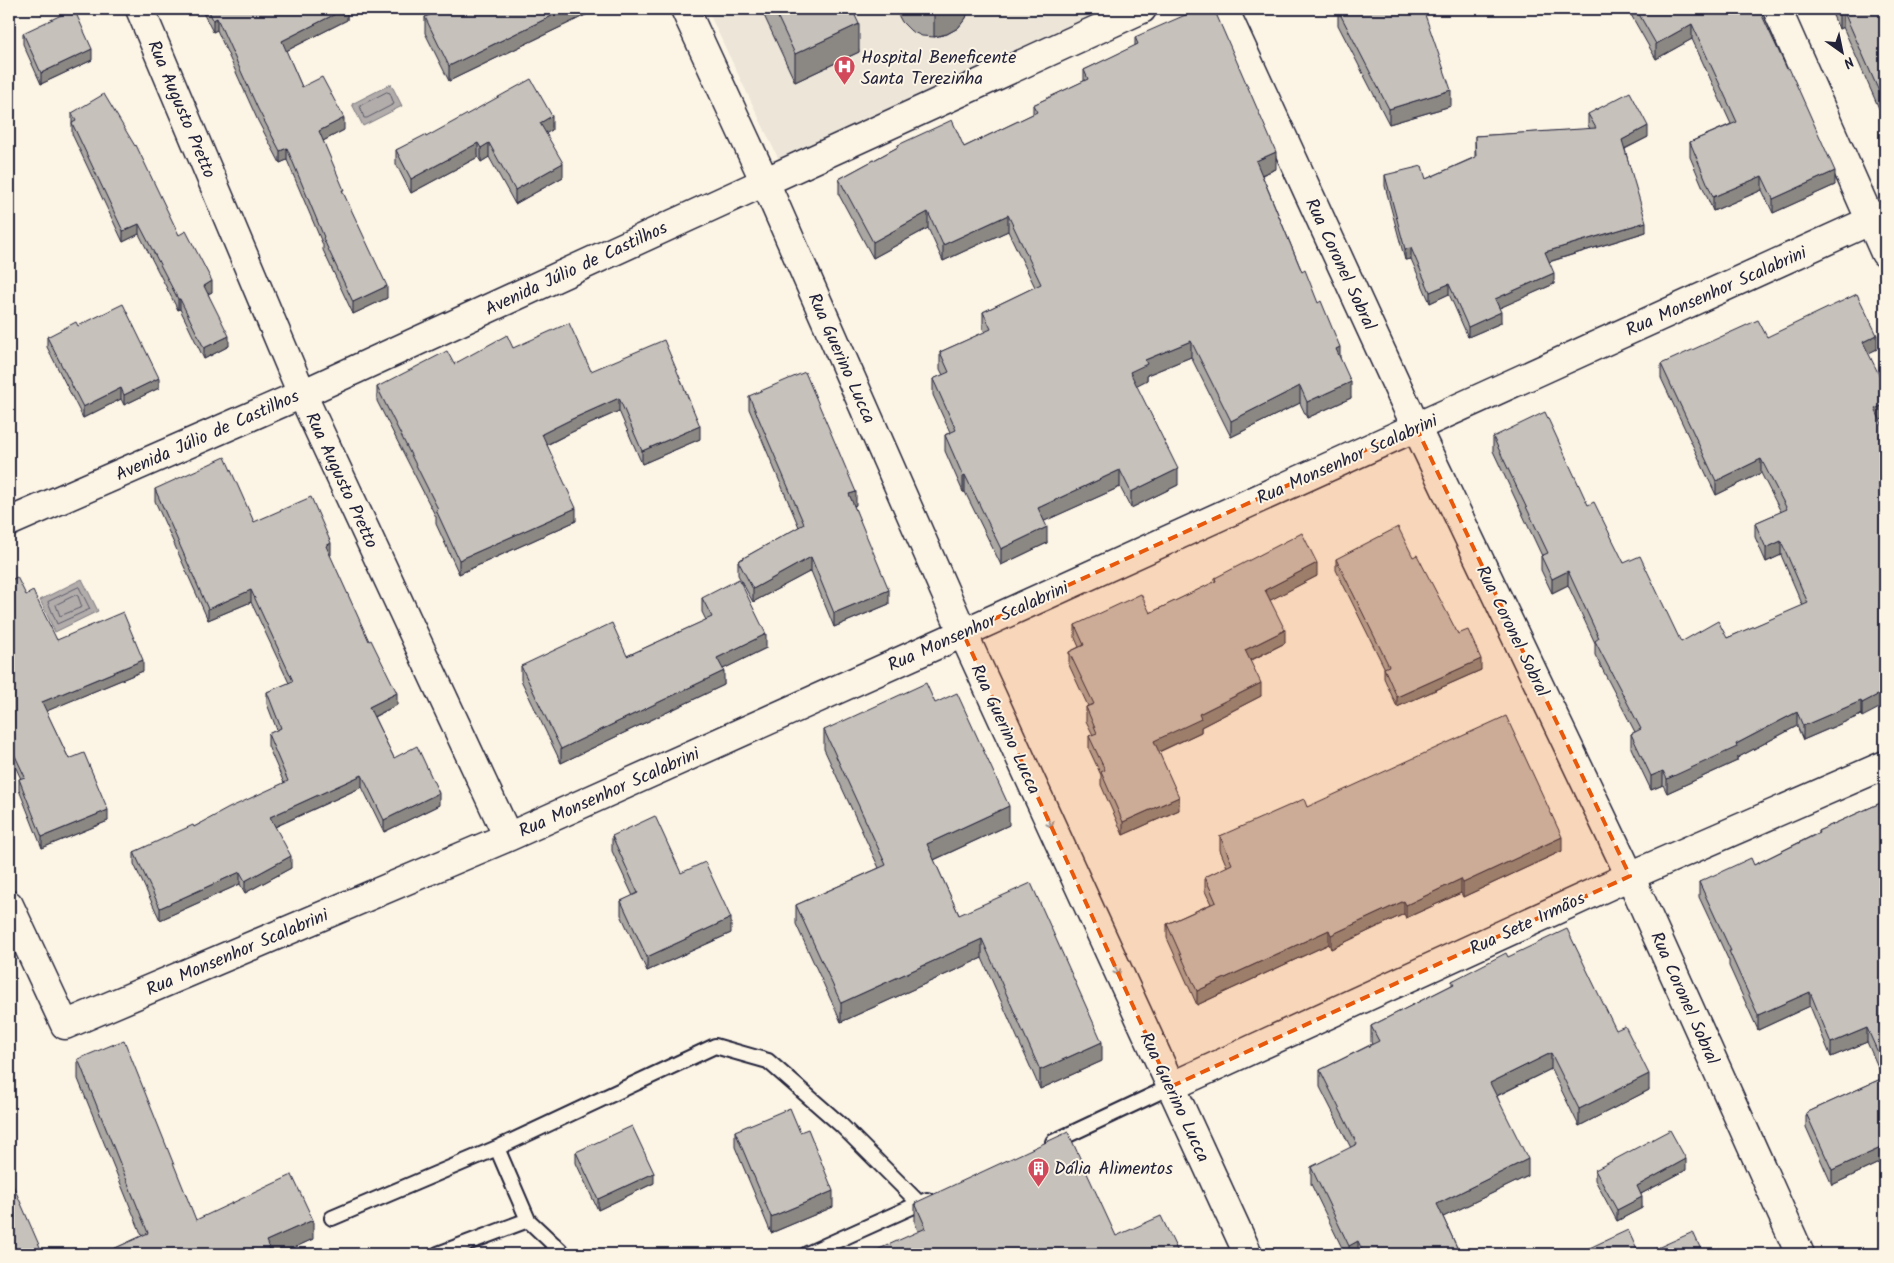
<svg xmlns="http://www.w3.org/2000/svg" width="1894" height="1263" font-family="Kalam,sans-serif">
<rect width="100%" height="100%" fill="#fcf5e5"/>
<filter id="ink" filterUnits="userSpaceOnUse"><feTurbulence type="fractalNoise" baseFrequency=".02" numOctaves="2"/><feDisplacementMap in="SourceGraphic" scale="10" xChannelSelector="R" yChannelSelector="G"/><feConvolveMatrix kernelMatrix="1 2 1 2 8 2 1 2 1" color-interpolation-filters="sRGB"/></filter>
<g filter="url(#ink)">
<path fill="#ece5d8" d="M707,9H1114L780,162Z"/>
<path fill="#b2adab" stroke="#78757e" d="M391,84L402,106L363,126L352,104Z
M82,579L98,611L55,632L40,600Z"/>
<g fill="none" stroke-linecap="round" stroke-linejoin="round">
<path stroke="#5c5a68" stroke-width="1" d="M387,92L390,93L394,104L367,118H364L360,106Z
M79,587L90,609L57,624L48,602Z
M76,595L78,596L82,607L60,616L56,605Z"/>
<defs>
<path id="lane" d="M1053,1142L1170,1087
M497,1148L528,1220L564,1254
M332,1218L497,1148L715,1046L768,1061L841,1125L920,1204
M438,1254L528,1220
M807,1254L927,1200"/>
<path id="street" d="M140,9L302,394L508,837
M685,9L765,182L963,633L1248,1254
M1224,9L1416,427L1630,876L1800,1254
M1777,9L1885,253
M9,905L65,1025L508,837L963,633L1885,214
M1170,1087L1630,876L1885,765"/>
<path id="secondary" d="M9,522L302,394L1142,9"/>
</defs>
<use href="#lane" stroke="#22223b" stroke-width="18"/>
<use href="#street" stroke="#22223b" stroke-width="31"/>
<use href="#secondary" stroke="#22223b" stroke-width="31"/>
<use href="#lane" stroke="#fcf5e5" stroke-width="14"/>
<use href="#street" stroke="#fcf5e5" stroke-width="28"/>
<use href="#secondary" stroke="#fcf5e5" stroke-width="28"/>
</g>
<path fill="#aaa6a1" stroke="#22223b" d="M191,9H347V20L286,51L302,87L344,130L323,141L344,195L387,298L353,314L323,250V245L287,160L280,163L258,121L217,30L213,32L201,9L193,13Z
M443,9H598L449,81L425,33V17Z
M761,9H852L859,52L795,82Z
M895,9H969L966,18L958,28L947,34L934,37L922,36L911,31L902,22L896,11Z
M1630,9H1759L1835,185L1773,213L1762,190L1713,211L1690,157V142L1731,124L1692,39L1656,59L1630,13Z
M1830,9H1885V122L1843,27L1839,29Z
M1338,10L1451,106L1389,124L1338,25Z
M23,33L92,60L41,84L23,44Z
M1135,37L1276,169L1262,175L1302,272L1340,358L1351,398L1307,418L1300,403L1231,437L1191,357L1147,375V380L1136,385L1178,485L1131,508L1120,487L1044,521L1047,543L1001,565L965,492H963L945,451V435L950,432L933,395V379L943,375L940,369V352L985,332L983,329V312L1035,287L1008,231L943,261L928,228L873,258L839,195V179L898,147V145L964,147L1033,114V105L1084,81V70L1135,46Z
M72,113L179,235L212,292L208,294L229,346L204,359L180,309L178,310L139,234L123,242L72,134Z
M1588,114L1648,137L1625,149L1646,232L1549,262L1554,284L1499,308L1501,323L1468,337L1449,294L1430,303L1411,259L1405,260L1385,186V175L1426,179L1475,157V136L1590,129L1588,125Z
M552,130L546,133L563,177L515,204L489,157L481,162L478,157L411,193L396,164V150L426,137Z
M78,326L159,388L124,405L121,399L83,418L47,347V337Z
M1767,337L1877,349L1868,353L1885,418L1880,420L1862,717L1861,715L1803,740L1797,726L1737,758V761L1667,793L1663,785L1651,790L1631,748V734L1635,732L1595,655V643L1568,585L1552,593L1541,570V556H1542L1493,451V437L1588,505L1624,563L1681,642L1727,638L1803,606L1781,555L1766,562L1755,537V523L1781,512L1761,473L1716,495L1661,378V364Z
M513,348L591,371L700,439L642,464L619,411L572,432L547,445L576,521L459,574L436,524V517L377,401V387L454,364Z
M749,396L856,505L854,506L889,604L834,627L811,571L753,602L738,575V561L799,527L749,409Z
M155,489L254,522L331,555L330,556L397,705L374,717L394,758L439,805L384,832L362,787L275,827L291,868L245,893L240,884L160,920L134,864V852L194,827L284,783L268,746V734L277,730L267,704V692L289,683L251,602L208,620L155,501Z
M1413,557L1458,634L1481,670L1397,707L1384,678V667L1336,570V559Z
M1317,576L1270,600L1285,643L1250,661L1261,696L1201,727V732L1159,752L1179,810L1123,835L1101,785V775L1089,749V736L1093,735L1086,721V707L1088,706L1069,665V652L1079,647L1075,638V625L1150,613L1215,582V578Z
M9,581L26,595L57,640L143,671L46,711L69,759L108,821L42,848L19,790V779H21L9,753Z
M702,598L766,648L723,669L724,685L561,763L521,680V666L627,656L706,620L702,612Z
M935,703L1009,825L934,860L959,915L1102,1061L1040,1089L982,958L841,1022L796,924V905L879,868L824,749V730Z
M1885,801V1160L1832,1185L1806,1127V1113L1883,1078L1867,1042L1831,1057L1810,1006L1758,1030L1729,966V961L1699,897V882L1754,865L1818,833V831Z
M1307,807L1562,851L1463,897L1461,893L1406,918L1404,914L1331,949L1329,944L1197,1005L1167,938V924L1211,904L1205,891V877L1227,867L1220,850V836Z
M612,836L681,873L731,933L647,971L621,915V901L633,896L612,851Z
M1508,957L1616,1030L1649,1090L1579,1126L1551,1069L1497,1096L1528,1176L1443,1217L1460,1254H1345L1311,1184V1167L1351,1148L1320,1087V1070L1372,1044L1371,1042V1026L1452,985V981Z
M78,1059L196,1220L313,1239L280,1254H107V1252L142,1236L78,1079Z
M735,1131L833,1207L771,1233L735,1147Z
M576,1152L654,1183L598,1210L576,1163Z
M1595,1170H1686L1641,1194L1642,1208L1617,1221L1595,1180Z
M915,1203L1116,1236L918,1231L915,1223Z"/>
<path fill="#8b8783" stroke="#22223b" d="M193,9H201L193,13Z
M345,9H347V20L282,53V41Z
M566,9H598L449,81V66Z
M616,9H622L616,12Z
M934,9H969L966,18L958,28L947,34L934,37Z
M1843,10V27L1839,29V12Z
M217,18V30L213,32V20Z
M859,24V52L795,82V54Z
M1692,24V39L1656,59V44Z
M92,49V60L41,84V73Z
M1451,90V106L1389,124V109Z
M552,116V130L540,137V123Z
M344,118V130L319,143V131Z
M1648,126V137L1622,150V140Z
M478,143V157L411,193V179Z
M489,143V157L481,162V148Z
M287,148V160L280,163V151Z
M1276,152V169L1256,177V161Z
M563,163V177L515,204V190Z
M1835,171V185L1773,213V199Z
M1762,176V190L1713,211V197Z
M928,212V228L873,258V242Z
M1008,215V231L943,261V245Z
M1646,222V232L1545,263V252Z
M139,224V234L123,242V231Z
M1411,248V259L1405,260V249Z
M1554,273V284L1495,310V299Z
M212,281V292L204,296V286Z
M1449,284V294L1430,303V292Z
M387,286V298L353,314V302Z
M178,299H180V309L178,310Z
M1501,312V323L1468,337V327Z
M1877,335V349L1863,356V342Z
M229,336V346L204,359V348Z
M1191,341V357L1147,375V380L1130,389V372L1145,360Z
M1340,347V363L1336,349Z
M159,378V388L124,405V395Z
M1351,382V398L1307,418V402Z
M1300,386V403L1231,437V421Z
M121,388V399L83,418V407Z
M619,398V411L572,432L542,447V434L572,419Z
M1885,404V418L1875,423V409Z
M700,426V439L642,464V451Z
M1885,454V467L1881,456Z
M1761,459V473L1716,495V481Z
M1178,469V485L1131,508V492Z
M1120,470V487L1038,524V508Z
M965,475V492H963V476Z
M856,492V505L849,508V494Z
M576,508V521L459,574V560Z
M1047,527V543L1001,565V549Z
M1781,541V555L1766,562V548Z
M331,543V555L326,558V546Z
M811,557V571L753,602V589Z
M1317,563V576L1265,603V590Z
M1568,571V585L1552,593V579Z
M251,590V602L208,620V609Z
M889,590V604L834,627V613Z
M1285,630V643L1245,663V650Z
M766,634V648L717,672V658Z
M1481,659V670L1397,707V697Z
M143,660V671L42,713V702Z
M724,671V685L561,763V749Z
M1261,683V696L1201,727V732L1154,754V741L1199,714Z
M1885,691V705L1862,717V703Z
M397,693V705L369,719V707Z
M1861,701V715L1803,740V726Z
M1797,712V726L1737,758V761L1667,793V779L1736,744Z
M1663,771V785L1651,790V776Z
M362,775V787L270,829V817Z
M439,793V805L384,832V820Z
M1179,797V810L1123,835V822Z
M1009,806V825L927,863V844Z
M108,810V821L42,848V837Z
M1562,837V851L1463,897V883Z
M291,856V868L245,893V881Z
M240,872V884L160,920V908Z
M1461,879V893L1406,918V905Z
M1404,901V914L1331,949V935Z
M731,918V933L647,971V957Z
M1329,930V944L1197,1005V991Z
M982,939V958L841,1022V1003Z
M1810,992V1006L1758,1030V1015Z
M1867,1028V1042L1831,1057V1043Z
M1102,1042V1061L1040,1089V1070Z
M1551,1053V1069L1490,1099V1083Z
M1649,1074V1090L1579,1126V1109Z
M1885,1146V1160L1832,1185V1170Z
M1528,1159V1176L1437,1220V1204Z
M1686,1159V1170L1637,1196V1186Z
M654,1173V1183L598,1210V1199Z
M833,1191V1207L771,1233V1217Z
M1642,1197V1208L1617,1221V1210Z
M313,1220V1239L280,1254H266V1241Z
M1358,1241V1254H1349V1246Z"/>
<path fill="#c6c1bb" stroke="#22223b" d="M74,9L92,49L41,73L23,33Z
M208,9H345L282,41L302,87L322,77L344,118L319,131L344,190H342L387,286L353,302L323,238L324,237L287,148L280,151L258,109L217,18L213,20Z
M443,9H566L449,66L425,17Z
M774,9H852L859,24L795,54Z
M1199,9H1214L1276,152L1256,161L1302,272L1305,270L1318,303L1321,301L1340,347L1336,349L1351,382L1307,402L1300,386L1231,421L1191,341L1145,360L1147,364L1130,372L1178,469L1131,492L1120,470L1038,508L1047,527L1001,549L965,475L963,476L945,435L956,430L933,379L949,372L940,352L991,329L983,312L1041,284L1008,215L943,245L928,212L873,242L839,179L898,147V145L952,120L964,147L1037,112L1033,105L1088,79L1084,70L1138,44L1135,37Z
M1341,9H1423L1451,90L1389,109L1338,10Z
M1636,9H1759L1787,69L1789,68L1835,171L1773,199L1762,176L1713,197L1690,142L1737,122L1692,24L1656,44Z
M1837,9H1885V105L1843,10L1839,12Z
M531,79L552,116L540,123L563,163L515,190L489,143L481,148L478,143L411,179L396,150L425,135L426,137Z
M1630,92L1648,126L1622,140L1646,222L1545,252L1554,273L1495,299L1501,312L1468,327L1449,284L1430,292L1411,248L1405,249L1385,175L1422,166L1426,179L1476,157L1475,136L1596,128L1588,114Z
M104,94L135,146L136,145L179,235L186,231L212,281L204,286L229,336L204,348L180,299H178L139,224L123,231L72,123L76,121L72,113Z
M1857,294L1877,335L1863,342L1885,387V404L1875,409L1885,430V454L1881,456L1885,465V691L1862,703L1861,701L1803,726L1797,712L1736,744L1737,747L1667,779L1663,771L1651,776L1631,734L1641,729L1595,641L1599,638L1568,571L1552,579L1541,556L1548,553L1493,437L1545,412L1588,505L1594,502L1624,563L1640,556L1681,642L1718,621L1727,638L1808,603L1781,541L1766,548L1755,523L1787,509L1761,459L1716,481L1661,364L1758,320L1767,337Z
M123,304L159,378L124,395L121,388L83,407L47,337L76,322L78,326Z
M569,323L591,371L664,340L700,426L642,451L619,398L572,419L542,434L576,508L459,560L436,510L438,509L377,387L447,351L454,364L507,335L513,348Z
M805,372L856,492L849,494L889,590L834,613L811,557L753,589L738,561L804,524L749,396Z
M225,457L254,522L311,497L331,543L326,546L369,641L371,640L397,693L369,707L394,758L417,746L439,793L384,820L362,775L270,817L291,856L245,881L240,872L160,908L134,852L193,825L194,827L229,808L288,781L268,734L281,728L267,692L293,681L251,590L208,609L155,489Z
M1398,527L1413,557L1417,555L1458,634L1468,630L1481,659L1397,697L1384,668L1389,666L1336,559Z
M1302,533L1317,563L1265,590L1285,630L1245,650L1261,683L1199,714L1201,719L1154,741L1179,797L1123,822L1101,772L1105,770L1089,736L1097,733L1086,707L1094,704L1069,652L1084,645L1075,625L1141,594L1150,613L1216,581L1215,578Z
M17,577L26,595L33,591L57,640L123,612L143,660L42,702L69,759L84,753L108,810L42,837L19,779L25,777L9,743V581Z
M739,579L766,634L717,658L724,671L561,749L521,666L612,623L627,656L712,617L702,598Z
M926,683L935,703L957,693L1009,806L927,844L959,915L1031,883L1102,1042L1040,1070L982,939L841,1003L796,905L886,865L824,730Z
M1506,716L1562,837L1463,883L1461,879L1406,905L1404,901L1331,935L1329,930L1197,991L1167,924L1216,902L1205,877L1232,864L1220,836L1304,799L1307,807Z
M1885,801V1068L1867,1028L1831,1043L1810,992L1758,1015L1729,951H1731L1699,882L1751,858L1754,865L1819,833L1818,831Z
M655,816L681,873L705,862L731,918L647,957L621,901L638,893L612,836Z
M1567,929L1616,1030L1625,1026L1649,1074L1579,1109L1551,1053L1490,1083L1528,1159L1437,1204L1460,1254H1364L1358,1241L1349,1246L1311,1167L1357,1144L1320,1070L1379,1041L1371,1026L1454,984L1452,981L1506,953L1508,957Z
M124,1040L196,1220L292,1175L313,1220L266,1241L272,1254H108L107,1252L148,1233L78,1059Z
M1885,1077V1146L1832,1170L1806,1113Z
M790,1108L800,1132L808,1129L833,1191L771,1217L735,1131Z
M632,1126L654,1173L598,1199L576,1152Z
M1670,1130L1686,1159L1637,1186L1642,1197L1617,1210L1595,1170Z
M1068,1132L1116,1236L1161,1216L1179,1254H868L926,1228L915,1203Z
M9,1176L43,1254H9Z
M1628,1230L1639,1254H1584L1583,1251Z
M1693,1232L1703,1254H1644Z"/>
<defs><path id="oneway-shaft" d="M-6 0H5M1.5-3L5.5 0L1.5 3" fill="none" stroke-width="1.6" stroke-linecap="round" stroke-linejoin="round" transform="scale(1.25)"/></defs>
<g stroke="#9a9698">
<use href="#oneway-shaft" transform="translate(1049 821) rotate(65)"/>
<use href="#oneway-shaft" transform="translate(1116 969) rotate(65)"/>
</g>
</g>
<path fill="#e8590c" fill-opacity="0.2" stroke="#e8590c" stroke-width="4" stroke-dasharray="10 6" stroke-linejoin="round" d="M1416,427L1630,876L1170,1087L963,633Z"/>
<defs>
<symbol id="hospital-pin" viewBox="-11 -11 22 30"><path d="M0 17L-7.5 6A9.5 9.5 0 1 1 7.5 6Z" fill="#d1495b" stroke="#fcf5e5"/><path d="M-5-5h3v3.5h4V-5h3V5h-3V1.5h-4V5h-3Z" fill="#fff"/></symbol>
<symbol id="building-pin" viewBox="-11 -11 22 30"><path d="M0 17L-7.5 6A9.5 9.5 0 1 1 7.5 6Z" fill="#d1495b" stroke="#fcf5e5"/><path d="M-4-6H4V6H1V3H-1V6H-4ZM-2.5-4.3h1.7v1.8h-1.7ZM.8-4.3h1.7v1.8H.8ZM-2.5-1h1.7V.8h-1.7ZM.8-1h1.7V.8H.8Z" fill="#fff"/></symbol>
</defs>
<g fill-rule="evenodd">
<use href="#hospital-pin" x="832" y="54" width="25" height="34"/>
<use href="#building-pin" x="1026" y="1156" width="25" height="34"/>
</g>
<g text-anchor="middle" stroke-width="4" stroke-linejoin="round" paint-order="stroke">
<g font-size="18" fill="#22223b" stroke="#fcf5e5" text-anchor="start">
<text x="861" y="63">Hospital Beneficente<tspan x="861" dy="21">Santa Terezinha</tspan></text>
<text x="1054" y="1174">Dália Alimentos</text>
</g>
<g font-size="18" fill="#22223b" stroke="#fcf5e5">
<text transform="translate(182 109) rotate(67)" y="6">Rua Augusto Pretto</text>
<text transform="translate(1341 264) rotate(65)" y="6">Rua Coronel Sobral</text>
<text transform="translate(576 268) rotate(-25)" y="6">Avenida Júlio de Castilhos</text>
<text transform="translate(1716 291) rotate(-24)" y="6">Rua Monsenhor Scalabrini</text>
<text transform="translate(842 358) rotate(66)" y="6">Rua Guerino Lucca</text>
<text transform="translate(207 435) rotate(-24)" y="6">Avenida Júlio de Castilhos</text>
<text transform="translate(1347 459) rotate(-24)" y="6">Rua Monsenhor Scalabrini</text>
<text transform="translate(342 480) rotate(65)" y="6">Rua Augusto Pretto</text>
<text transform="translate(978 626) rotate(-24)" y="6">Rua Monsenhor Scalabrini</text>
<text transform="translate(1513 631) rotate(64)" y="6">Rua Coronel Sobral</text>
<text transform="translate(1006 729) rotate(65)" y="6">Rua Guerino Lucca</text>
<text transform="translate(609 792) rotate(-24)" y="6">Rua Monsenhor Scalabrini</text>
<text transform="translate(1527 923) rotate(-25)" y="6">Rua Sete Irmãos</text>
<text transform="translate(237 952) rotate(-23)" y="6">Rua Monsenhor Scalabrini</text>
<text transform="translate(1685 998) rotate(66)" y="6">Rua Coronel Sobral</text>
<text transform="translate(1175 1097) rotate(65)" y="6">Rua Guerino Lucca</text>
</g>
</g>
<rect width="1894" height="1263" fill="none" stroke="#fcf5e5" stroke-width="30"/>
<rect x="15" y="15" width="1864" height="1233" fill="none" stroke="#22223b" stroke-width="2" filter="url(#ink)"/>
<g transform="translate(1842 52) rotate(147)" stroke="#fcf5e5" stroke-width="4" paint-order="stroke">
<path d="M0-4L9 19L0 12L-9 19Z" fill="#22223b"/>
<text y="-8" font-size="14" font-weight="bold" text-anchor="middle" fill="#22223b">N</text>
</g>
</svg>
